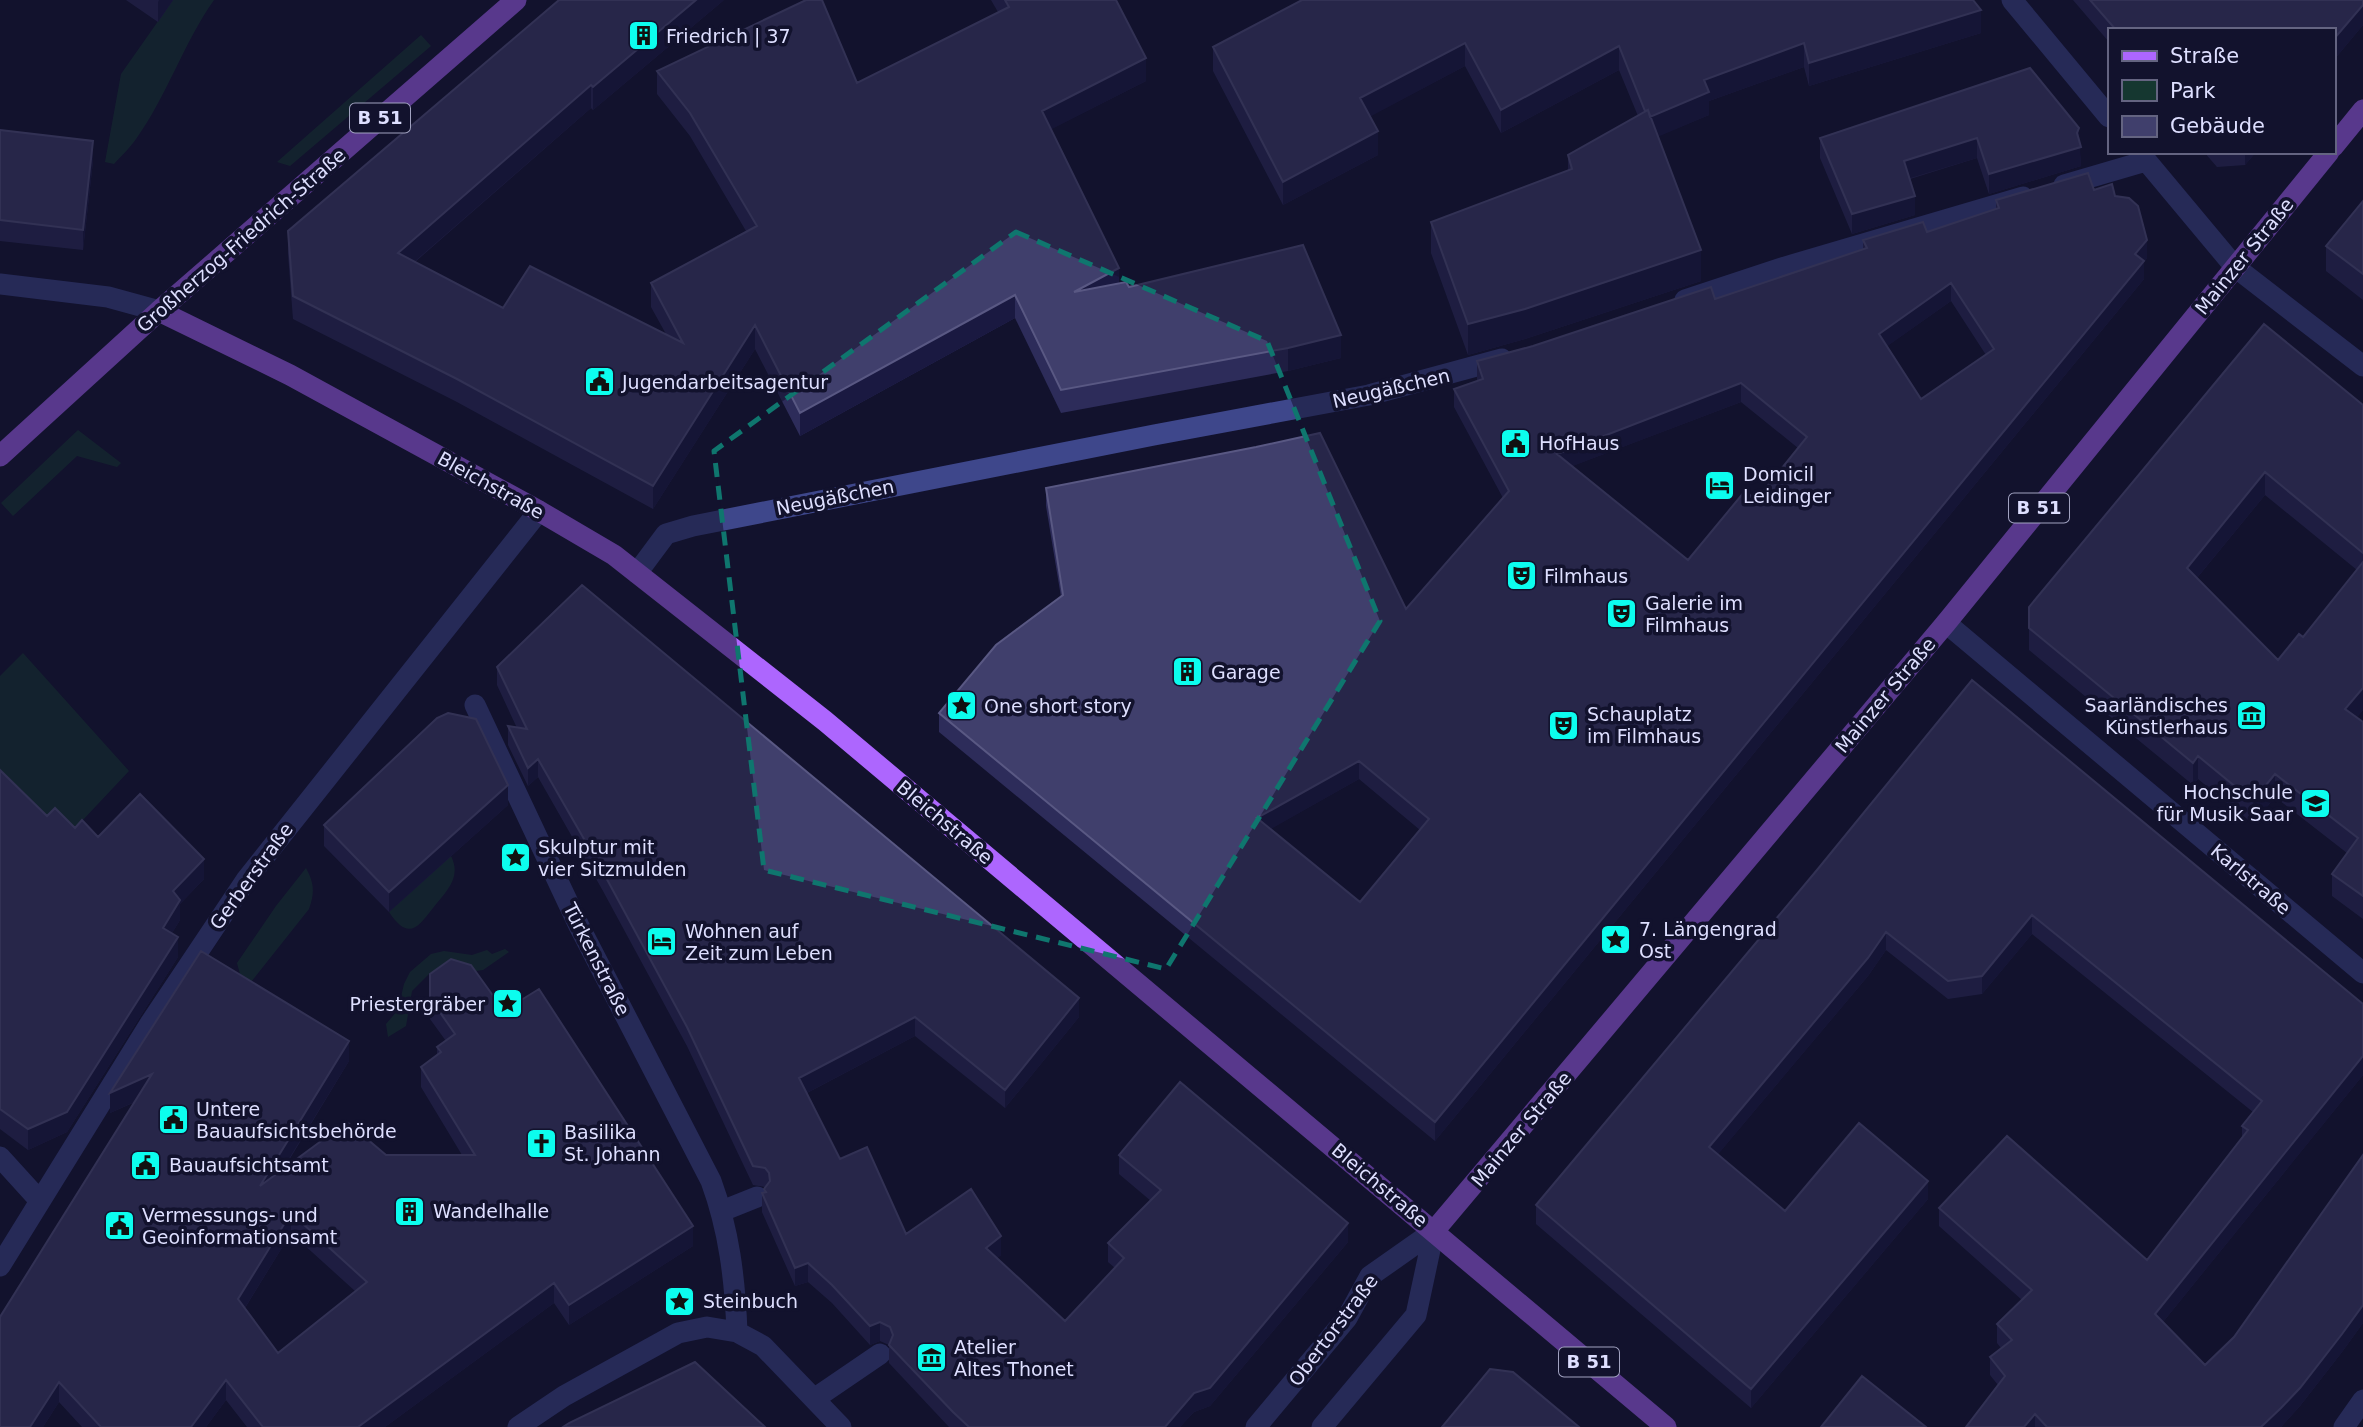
<svg xmlns="http://www.w3.org/2000/svg" width="2363" height="1427" font-family="'DejaVu Sans',sans-serif">
<rect width="100%" height="100%" fill="#12122d"/>
<path fill="#153730" d="M173,0H214C183,44 167,96 136,139C130,148 121,156 114,164L105,162L121,74Z
M421,35L431,46L290,166L277,162Z
M78,430L121,463L117,467L77,456L13,516L1,503Z
M23,653L129,771L65,839L0,790V676Z
M451,856C462,878 446,891 433,908C417,929 408,940 389,912Z
M306,868C314,883 315,892 309,909L251,982L240,974L237,963L276,906Z
M505,949L509,952L483,970L476,971L447,965L430,973L412,991L406,1026L388,1037L386,1024L398,1010L404,984L410,972L431,954L444,951L472,955L487,950L492,954Z"/>
<g fill="none" stroke-linecap="round" stroke-linejoin="round">
<path stroke="#3e478b" stroke-width="21" d="M2012,0L2109,117
M2139,152L2235,267L2363,366
M2064,185L2146,161
M0,284L108,297L159,311
M1685,300L1785,267L2023,197
M637,573L666,534L693,526L1154,435L1369,395L1502,359
M1946,623L2363,973
M475,705L579,926L711,1181C729,1230 735,1279 737,1332
M0,1157L40,1201
M722,1211L757,1197
M0,1266L151,1022L246,880L539,511
M814,1399L880,1354
M518,1427L564,1396L678,1333L707,1327L737,1332L763,1346L841,1427
M1256,1427L1347,1318L1370,1276L1434,1231
M1322,1427L1416,1315L1434,1231
M2344,1427L2363,1400"/>
<path stroke="#ad66fe" stroke-width="21" d="M2333,147L2363,110
M159,311L290,375L539,511L614,555L825,721L1666,1427
M0,456L159,311L516,0
M1434,1231L1946,623L2329,152"/>
</g>
<path fill="#2d2c5a" fill-rule="evenodd" d="M126,0H173L158,22Z
M724,0L593,110L591,108L415,262L503,308L666,334L651,307V283L746,231L690,136L657,94V71L857,83L998,12L991,0H1116L1146,81L1051,129L1119,283L1341,358L1288,371L1061,413L1015,318L800,436L755,349L653,509L457,402L293,319L288,254V231Z
M2073,0H2363V25L2333,61V30H2109V42Z
M1981,33L1809,86L1804,67L1709,101V115L1658,136L1701,281L1525,339L1468,355L1431,253V222L1568,171V155L1638,116L1619,70L1501,133L1465,66L1370,116L1378,155L1283,205L1213,71V47Z
M2030,68L2079,142L2081,166L1989,194L1977,158L1910,179L1915,215L1852,234L1820,158V138Z
M0,130L93,161L83,250L0,241Z
M2204,152H2256L2245,165L2217,167Z
M2094,190L2115,196L2147,258L2144,262V279L1435,1141L939,732V713L1061,597L1046,506V488L1406,609L1503,498L1454,407V389L1477,381V361L1715,299L1863,249V240L1927,232L1996,209V200ZM1951,301L1986,355L1921,399L1887,346ZM1741,402L1798,448L1756,500L1688,560L1572,466ZM1359,779L1420,830L1360,902L1270,829Z
M2363,201V300L2326,271V246Z
M2363,405V710L2357,717L2363,722V919L2332,896V874L2347,853L2275,797L2253,824L2198,779L2193,785L2029,650V607ZM2265,495L2357,570L2303,637L2278,660L2197,578Z
M497,667L1079,1017L1005,1108L915,1036L807,1093L840,1159L906,1234L1001,1255L997,1258L1065,1321L1115,1268L1108,1262V1243L1151,1201L1119,1174V1155L1348,1242L1210,1406L1194,1412L1180,1427H949L889,1363V1345L880,1341L870,1345L832,1303L808,1282L795,1286L762,1212V1193H764L765,1187L753,1185L687,1046L603,891L538,777L528,786L508,745V726L517,728L497,685Z
M1972,680L2363,1004V1075L2163,1322L2205,1365L2234,1337L2363,1155V1323L2342,1352L2300,1406L2281,1427H1966L1998,1385L1990,1375V1357L2001,1348L1997,1343V1324L2022,1300L1939,1226V1208L2147,1260L2242,1137V1126L2253,1112L2032,934L1982,994L1948,999L1886,950L1868,976L1718,1154L1785,1211L1928,1199L1751,1408L1536,1224V1205L1817,870Z
M0,770L47,816L75,828L204,879L180,904V920L172,933L178,957L67,1132L28,1150L0,1129Z
M508,805L389,912L324,846V825Z
M430,974L499,1004L693,1246L569,1325L554,1303L385,1427H247L226,1400L206,1427H82L59,1402L43,1427H0L135,1102L110,1113V1093L349,1061L283,1170L386,1155H462L421,1087V1067L437,1055V1047L446,1041L430,1019ZM291,1233L355,1291L278,1353L245,1308Z"/>
<path fill="#1a1941" d="M159,0H173L158,22V2Z
M696,0H724L593,110V87Z
M2363,5V25L2333,61V40Z
M1981,10V33L1809,86V63Z
M1465,43V66L1360,122V98Z
M1804,43V67L1709,101V115L1648,141V118L1704,80Z
M1619,46V70L1501,133V110Z
M1146,58V81L1042,134V111Z
M591,85V108L398,276V253Z
M2079,128L2081,166L1989,194V174L2077,133Z
M1378,131V155L1283,205V182Z
M1977,138V158L1904,180V161Z
M93,141V161L83,250V230Z
M2245,152H2256L2245,165Z
M1915,196V215L1852,234V214Z
M2147,240V258L2144,262V279L1435,1141V1122Z
M1701,250V281L1525,339L1468,355V324Z
M1119,268V291L1074,292Z
M1951,283V301L1879,352V334Z
M1015,295V318L800,436V413Z
M755,325V349L653,509V486Z
M1341,335V358L1288,371V348Z
M1741,383V402L1557,472V454Z
M2265,472V495L2187,590V568Z
M2363,688V710L2345,732V709Z
M2198,756V779L2193,785V763Z
M538,759V777L528,786V768Z
M1359,761V779L1257,837V818Z
M2275,774V797L2253,824V801Z
M508,785V805L389,912V892Z
M204,859V879L180,904V920L163,948V928L173,891Z
M2032,915V934L1982,994V976Z
M1886,932V950L1868,976L1709,1165V1147Z
M178,937V957L67,1132L28,1150V1129Z
M1079,998V1017L1005,1108V1090Z
M915,1017V1036L799,1097V1078Z
M349,1041V1061L260,1206V1186Z
M2363,1056V1075L2155,1332V1314Z
M152,1074V1094L110,1113V1093Z
M1928,1181V1199L1751,1408V1389Z
M291,1213V1233L238,1319V1299Z
M1348,1223V1242L1210,1406L1194,1412L1180,1427H1165Z
M693,1226V1246L569,1325V1305Z
M1001,1236V1255L986,1267V1248Z
M808,1263V1282L795,1286V1268Z
M554,1283V1303L385,1427H358Z
M2363,1305V1323L2342,1352L2300,1406L2281,1427H2261Z
M880,1322V1341L870,1345V1326Z
M226,1380V1400L206,1427H191Z
M59,1382V1402L43,1427H30Z
M2035,1414V1427H2024Z"/>
<path fill="#403f6c" stroke="#595883" stroke-width="2" fill-rule="evenodd" d="M559,0H696L593,87L591,85L398,253L503,308L530,266L683,343L651,283L757,226L690,113L657,71L806,0H822L857,83L1009,7L1005,0H1116L1146,58L1042,111L1119,268L1074,292L1126,282L1129,287L1303,245L1341,335L1288,348L1061,390L1015,295L800,413L755,325L653,486L457,379L293,296L288,231Z
M1302,0H1973L1981,10L1809,63L1804,43L1704,80L1709,92L1650,117L1648,110L1645,111L1619,46L1501,110L1465,43L1360,98L1378,131L1283,182L1213,47Z
M2090,0H2363V5L2333,40V30H2116Z
M2030,68L2079,128L2077,133L2081,147L1989,174L1977,138L1904,161L1915,196L1852,214L1820,138Z
M1648,110L1701,250L1525,309L1468,324L1431,222L1572,169L1568,155Z
M0,130L93,141L83,230L0,220Z
M2088,173L2094,190L2112,184L2115,196L2129,198L2138,206L2147,240L2135,254L2144,261L1435,1122L939,713L996,645L1063,595L1046,488L1256,447L1320,433L1406,609L1509,491L1454,389L1483,379L1477,361L1533,346L1711,287L1715,299L1867,248L1863,240L1923,222L1927,232L1999,208L1996,200ZM1951,283L1994,349L1921,399L1879,334ZM1741,383L1807,437L1756,500L1745,491L1688,560L1557,454ZM1359,761L1429,819L1360,902L1257,818Z
M2363,201V274L2326,246Z
M2264,324L2363,405V553L2265,472L2187,568L2278,660L2299,634L2303,637L2363,562V688L2345,709L2363,722V896L2332,874L2358,838L2275,774L2253,801L2198,756L2193,763L2029,628V607Z
M582,585L1079,998L1005,1090L915,1017L799,1078L840,1159L867,1147L906,1234L971,1189L1001,1236L986,1248L1065,1321L1124,1258L1108,1243L1161,1190L1119,1155L1180,1082L1348,1223L1210,1388L1194,1393L1165,1427H969L953,1412L889,1345L893,1335L890,1327L880,1322L870,1326L832,1285L808,1263L795,1268L762,1193L766,1192L764,1189L770,1181L769,1173L765,1168L753,1166L687,1027L603,872L538,759L528,768L508,726L527,729L497,667Z
M1972,680L2363,1004V1056L2155,1314L2205,1365L2234,1337L2363,1155V1305L2342,1334L2300,1388L2281,1408L2261,1427H2047L2035,1414L2024,1427H1966L2005,1376L1990,1357L2012,1340L1997,1324L2032,1290L1939,1208L2007,1136L2147,1260L2248,1130L2242,1126L2262,1101L2032,915L1982,976L1948,981L1886,932L1868,958L1709,1147L1785,1211L1859,1123L1928,1181L1751,1389L1536,1205L1817,870Z
M448,713L476,719L508,785L389,892L324,825L437,718Z
M0,770L47,816L55,808L75,828L82,820L98,837L140,794L204,859L173,891L180,900L163,928L178,937L67,1112L28,1129L0,1109Z
M201,951L349,1041L260,1186L347,1122L386,1155H475L421,1067L441,1052L437,1047L455,1034L430,998V974L451,959L471,965L499,1004L513,995L518,1002L539,989L693,1226L569,1305L554,1283L358,1427H263L226,1380L191,1427H101L59,1382L30,1427H0V1317L152,1074L110,1093ZM291,1213L367,1282L278,1353L238,1299Z
M695,1362L765,1427H563L569,1423Z
M1490,1369L1513,1372L1579,1427H1442Z
M1862,1376L1926,1427H1821Z"/>
<path d="M0 0H2363V1427H0ZM1016,232L1267,341L1380,621L1166,969L764,870L714,451Z" fill="#12122d" fill-opacity=".55" fill-rule="evenodd"/>
<path fill="none" stroke="#0f766e" stroke-width="5" stroke-dasharray="14 9" stroke-linejoin="round" d="M1016,232L1267,341L1380,621L1166,969L764,870L714,451Z"/>
<defs>
<symbol id="building-square" viewBox="-11 -11 22 22"><rect x="-9" y="-9" width="18" height="18" rx="4" fill="#0cfdee" stroke="#12122d"/><path d="M-4-6H4V6H1V3H-1V6H-4ZM-2.5-4.3h1.7v1.8h-1.7ZM.8-4.3h1.7v1.8H.8ZM-2.5-1h1.7V.8h-1.7ZM.8-1h1.7V.8H.8Z" fill="#111"/></symbol>
<symbol id="civic-square" viewBox="-11 -11 22 22"><rect x="-9" y="-9" width="18" height="18" rx="4" fill="#0cfdee" stroke="#12122d"/><path d="M-.6-6.5H3V-4.5H.6V-3L4-1V1h2V6H-6V1h2V-1L-.6-3ZM-1.2 2.5V6h2.4V2.5Z" fill="#111"/></symbol>
<symbol id="hotel-square" viewBox="-11 -11 22 22"><rect x="-9" y="-9" width="18" height="18" rx="4" fill="#0cfdee" stroke="#12122d"/><path d="M-6-4.5h1.5V1H6V5H4.5V3h-9V5H-6ZM-4 0a1.8 1.8 0 1 1 3.6 0ZM.5 0V-2.5h3Q6-2.5 6 0Z" fill="#111"/></symbol>
<symbol id="theatre-square" viewBox="-11 -11 22 22"><rect x="-9" y="-9" width="18" height="18" rx="4" fill="#0cfdee" stroke="#12122d"/><path d="M-5-5.5Q0-4 5-5.5V0Q5 5 0 6Q-5 5-5 0ZM-3.3-2.5H-1v1.5H-3.3ZM1-2.5H3.3v1.5H1ZM-2.8 1Q0 5.5 2.8 1Z" fill="#111"/></symbol>
<symbol id="sight-square" viewBox="-11 -11 22 22"><rect x="-9" y="-9" width="18" height="18" rx="4" fill="#0cfdee" stroke="#12122d"/><path d="M0-6L1.8-2.2L6-1.7L2.9 1.2L3.7 5.4L0 3.3L-3.7 5.4L-2.9 1.2L-6-1.7L-1.8-2.2Z" fill="#111"/></symbol>
<symbol id="museum-square" viewBox="-11 -11 22 22"><rect x="-9" y="-9" width="18" height="18" rx="4" fill="#0cfdee" stroke="#12122d"/><path d="M0-6L6-3V-2H-6V-3ZM-5-1h2V3h-2ZM-1-1h2V3h-2ZM3-1h2V3H3ZM-6 4H6V6H-6Z" fill="#111"/></symbol>
<symbol id="university-square" viewBox="-11 -11 22 22"><rect x="-9" y="-9" width="18" height="18" rx="4" fill="#0cfdee" stroke="#12122d"/><path d="M0-5L7-2L0 1L-7-2ZM-4 1L0 2.5L4 1V4Q0 6-4 4Z" fill="#111"/></symbol>
<symbol id="church-square" viewBox="-11 -11 22 22"><rect x="-9" y="-9" width="18" height="18" rx="4" fill="#0cfdee" stroke="#12122d"/><path d="M-1.2-6h2.4v3.5h3.3v2.4h-3.3V6h-2.4V-.1h-3.3v-2.4h3.3Z" fill="#111"/></symbol>
</defs>
<g fill-rule="evenodd">
<use href="#building-square" x="626" y="18" width="35" height="35"/>
<use href="#civic-square" x="582" y="364" width="35" height="35"/>
<use href="#civic-square" x="1498" y="426" width="35" height="35"/>
<use href="#hotel-square" x="1702" y="468" width="35" height="35"/>
<use href="#theatre-square" x="1504" y="558" width="35" height="35"/>
<use href="#theatre-square" x="1604" y="596" width="35" height="35"/>
<use href="#building-square" x="1170" y="654" width="35" height="35"/>
<use href="#sight-square" x="944" y="688" width="35" height="35"/>
<use href="#museum-square" x="2234" y="698" width="35" height="35"/>
<use href="#theatre-square" x="1546" y="708" width="35" height="35"/>
<use href="#university-square" x="2298" y="786" width="35" height="35"/>
<use href="#sight-square" x="498" y="840" width="35" height="35"/>
<use href="#sight-square" x="1598" y="922" width="35" height="35"/>
<use href="#hotel-square" x="644" y="924" width="35" height="35"/>
<use href="#sight-square" x="490" y="986" width="35" height="35"/>
<use href="#civic-square" x="156" y="1102" width="35" height="35"/>
<use href="#church-square" x="524" y="1126" width="35" height="35"/>
<use href="#civic-square" x="128" y="1148" width="35" height="35"/>
<use href="#building-square" x="392" y="1194" width="35" height="35"/>
<use href="#civic-square" x="102" y="1208" width="35" height="35"/>
<use href="#sight-square" x="662" y="1284" width="35" height="35"/>
<use href="#museum-square" x="914" y="1340" width="35" height="35"/>
</g>
<g text-anchor="middle" stroke-width="7" stroke-linejoin="round" paint-order="stroke">
<g fill="#12122d" stroke="#a1a2c0" stroke-width="2">
<rect x="350" y="103.5" width="60" height="29" rx="5"/>
<rect x="2009" y="493.5" width="60" height="29" rx="5"/>
<rect x="1559" y="1347.5" width="60" height="29" rx="5"/>
</g>
<g font-size="18" font-weight="bold" fill="#dedfff">
<text x="380" y="124">B 51</text>
<text x="2039" y="514">B 51</text>
<text x="1589" y="1368">B 51</text>
</g>
<g font-size="19" fill="#dedfff" stroke="#12122d" text-anchor="start">
<text x="666" y="43">Friedrich | 37</text>
<text x="622" y="389">Jugendarbeitsagentur</text>
<text x="1539" y="450">HofHaus</text>
<text x="1743" y="481">Domicil<tspan x="1743" dy="22">Leidinger</tspan></text>
<text x="1544" y="583">Filmhaus</text>
<text x="1645" y="610">Galerie im<tspan x="1645" dy="22">Filmhaus</tspan></text>
<text x="1211" y="679">Garage</text>
<text x="2228" y="712" text-anchor="end">Saarländisches<tspan x="2228" dy="22">Künstlerhaus</tspan></text>
<text x="984" y="713">One short story</text>
<text x="1587" y="721">Schauplatz<tspan x="1587" dy="22">im Filmhaus</tspan></text>
<text x="2293" y="799" text-anchor="end">Hochschule<tspan x="2293" dy="22">für Musik Saar</tspan></text>
<text x="538" y="854">Skulptur mit<tspan x="538" dy="22">vier Sitzmulden</tspan></text>
<text x="1639" y="936">7. Längengrad<tspan x="1639" dy="22">Ost</tspan></text>
<text x="685" y="938">Wohnen auf<tspan x="685" dy="22">Zeit zum Leben</tspan></text>
<text x="485" y="1011" text-anchor="end">Priestergräber</text>
<text x="196" y="1116">Untere<tspan x="196" dy="22">Bauaufsichtsbehörde</tspan></text>
<text x="564" y="1139">Basilika<tspan x="564" dy="22">St. Johann</tspan></text>
<text x="169" y="1172">Bauaufsichtsamt</text>
<text x="433" y="1218">Wandelhalle</text>
<text x="142" y="1222">Vermessungs- und<tspan x="142" dy="22">Geoinformationsamt</tspan></text>
<text x="703" y="1308">Steinbuch</text>
<text x="954" y="1354">Atelier<tspan x="954" dy="22">Altes Thonet</tspan></text>
</g>
<g font-size="19" fill="#dedfff" stroke="#12122d">
<text transform="translate(241 240) rotate(-41)" y="7">Großherzog-Friedrich-Straße</text>
<text transform="translate(2244 256) rotate(-51)" y="7">Mainzer Straße</text>
<text transform="translate(1391 388) rotate(-13)" y="7">Neugäßchen</text>
<text transform="translate(491 485) rotate(29)" y="7">Bleichstraße</text>
<text transform="translate(835 497) rotate(-11)" y="7">Neugäßchen</text>
<text transform="translate(1885 695) rotate(-50)" y="7">Mainzer Straße</text>
<text transform="translate(945 822) rotate(40)" y="7">Bleichstraße</text>
<text transform="translate(251 876) rotate(-54)" y="7">Gerberstraße</text>
<text transform="translate(2251 879) rotate(40)" y="7">Karlstraße</text>
<text transform="translate(597 959) rotate(63)" y="7">Türkenstraße</text>
<text transform="translate(1521 1129) rotate(-50)" y="7">Mainzer Straße</text>
<text transform="translate(1380 1185) rotate(40)" y="7">Bleichstraße</text>
<text transform="translate(1333 1330) rotate(-53)" y="7">Obertorstraße</text>
</g>
</g>
<rect x="2108" y="28" width="228" height="126" fill="#12122d" stroke="#646481" stroke-width="2"/>
<rect x="2122" y="51" width="35" height="10" fill="#ad66fe" stroke="#646481" stroke-width="2"/>
<text x="2170" y="63" font-size="21" fill="#dedfff">Straße</text>
<rect x="2122" y="80" width="35" height="21" fill="#153730" stroke="#646481" stroke-width="2"/>
<text x="2170" y="98" font-size="21" fill="#dedfff">Park</text>
<rect x="2122" y="116" width="35" height="21" fill="#403f6c" stroke="#646481" stroke-width="2"/>
<text x="2170" y="133" font-size="21" fill="#dedfff">Gebäude</text>
</svg>
